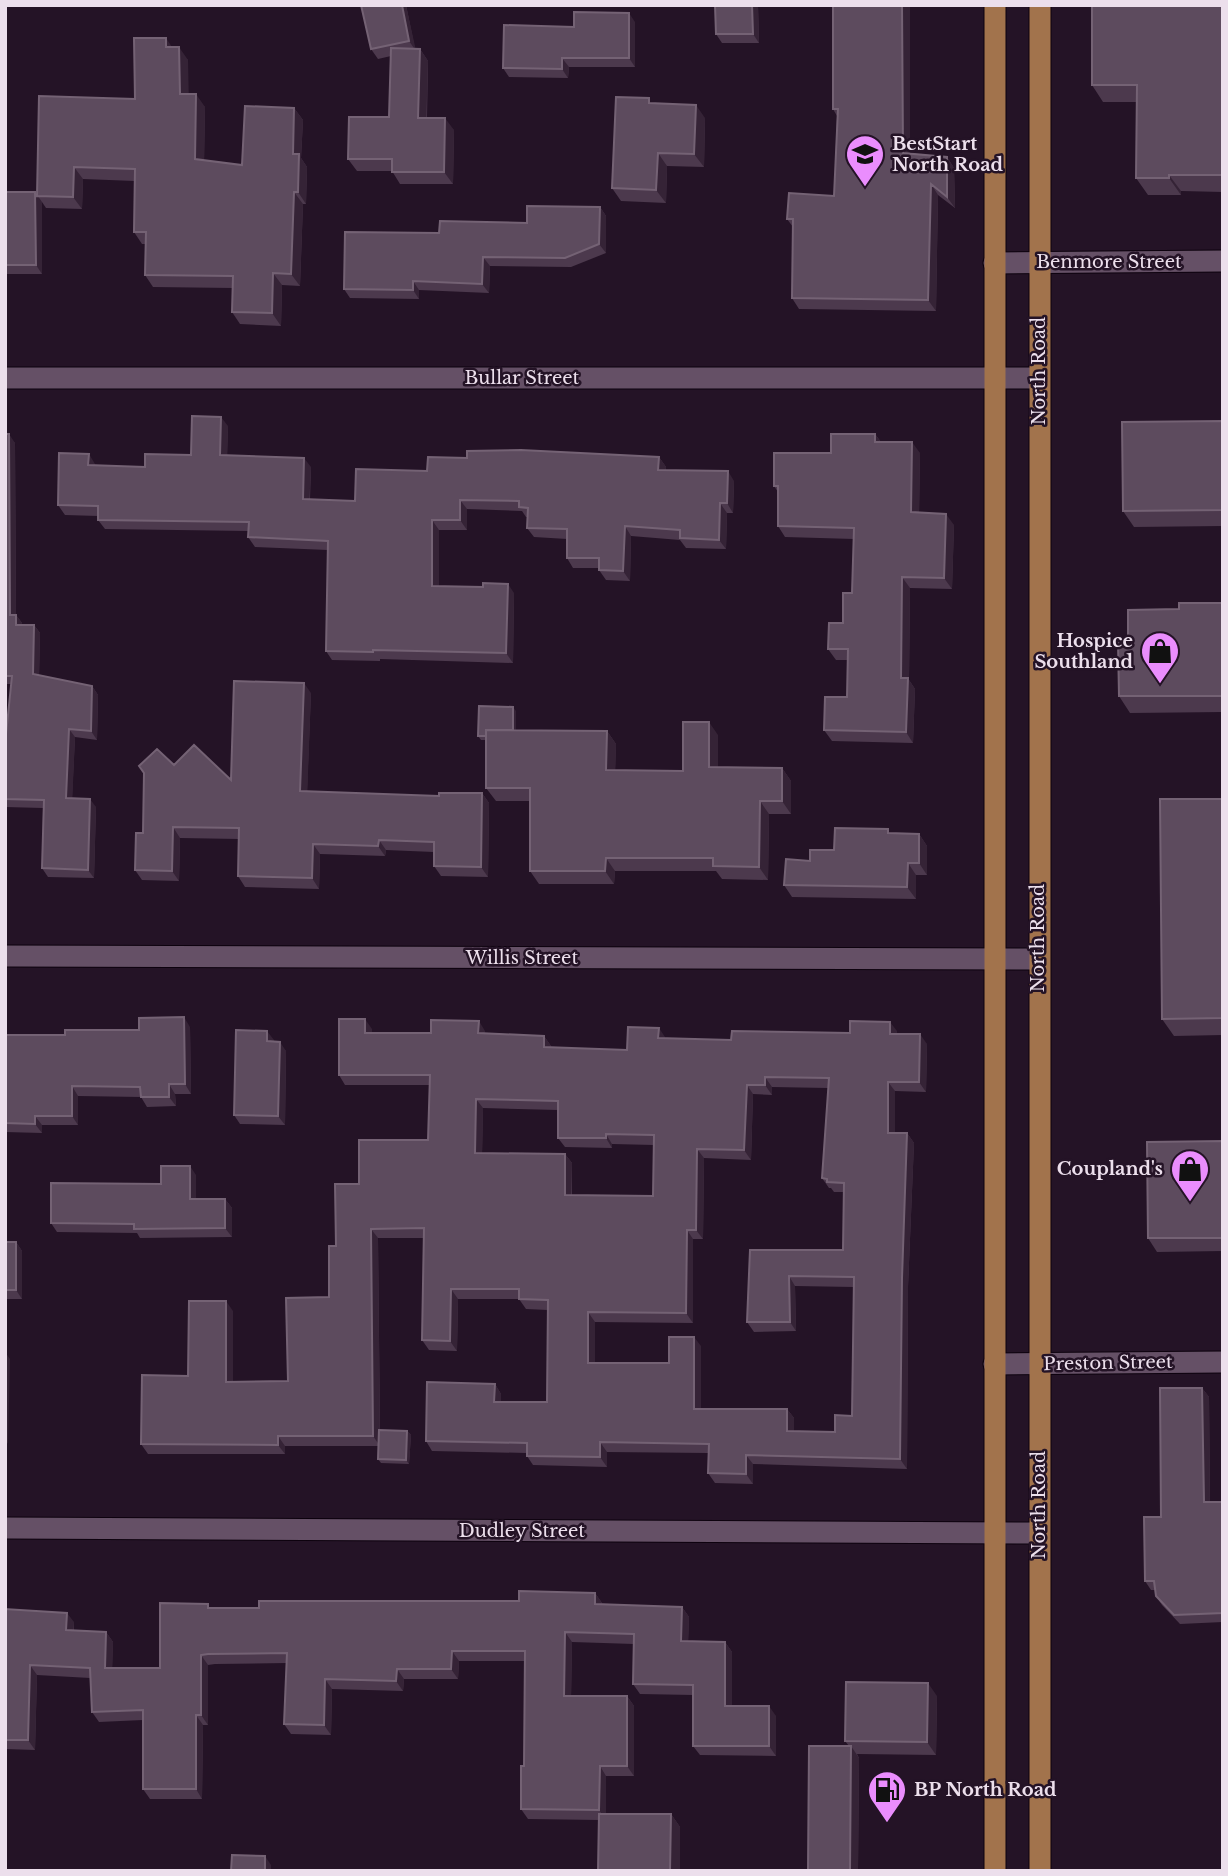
<svg xmlns="http://www.w3.org/2000/svg" width="1228" height="1876" font-family="'Libre Baskerville',serif">
<rect width="100%" height="100%" fill="#241326"/>
<g fill="none" stroke-linecap="round" stroke-linejoin="round">
<defs>
<path id="minor" d="M994,263L1223,261
M5,378H1039
M5,956L1038,959
M994,1364L1223,1362
M5,1528L1038,1533"/>
<path id="major" d="M995,1871V5
M1040,1871V5"/>
</defs>
<use href="#minor" stroke="#0d020e" stroke-width="23"/>
<use href="#major" stroke="#0d020e" stroke-width="23"/>
<use href="#minor" stroke="#655066" stroke-width="21"/>
<use href="#major" stroke="#a2734c" stroke-width="21"/>
</g>
<path fill="#4c394d" fill-rule="evenodd" d="M361,5H406L415,49H420L428,61L427,118L454,130L453,184H400L392,171H357L348,159L389,117L391,56L378,59L371,49Z
M715,5H758L759,43H722L716,34Z
M818,5H915V7H910V154L947,157L954,168L955,208L938,195L936,311L799,309L792,298L793,227L787,219L834,196L837,116L833,109V7L819,6Z
M1223,5V192L1181,191V195H1148L1136,178L1137,102H1103L1092,85Z
M635,22V67H569L568,78L509,77L503,68L574,27Z
M172,47L188,60V94L205,107L204,160L242,165L294,108L303,120L301,158L307,167L306,204H303L300,286L282,285L281,326L240,324L232,312L233,288L153,287L145,275L146,244H142L134,232L135,181L83,179L82,209L46,208L42,202V274H5V192H35L37,195L135,99Z
M653,104L705,118L704,167L667,166L666,203L621,201L612,188Z
M600,207L606,216V253L571,267L490,266L489,293L419,290V299L350,298L344,289L439,233L527,223Z
M1223,421V526L1134,527L1123,511Z
M228,426L227,455L311,467L310,499L355,501L427,471L467,458L659,457L666,467V470L734,481L733,513H727L726,549L686,548L680,540L631,536L630,581L606,580L599,570V568H573L567,558V539L534,537L527,528V517H526L522,511L467,509V530H439V586L514,593L513,663L380,659V661L332,660L326,651L328,550L255,547L248,537V531L105,529L98,520V516L65,515L58,505L95,464V465L145,467L191,455Z
M5,434L15,443L16,615L22,623V625H34L40,633L39,676L92,686L98,695L97,740L75,737L72,798L96,807L94,878L48,877L42,868L43,808L5,807V744L11,684H5Z
M875,434L881,442L920,453L919,513L954,525L952,589L910,588L909,680L915,689L913,743L832,741L824,730L847,697L848,660H836L828,649L843,623L852,593L854,539L785,537L778,526V492L774,486L831,453Z
M1223,603V712L1130,713L1119,696L1128,642L1179,609Z
M311,693L307,791L439,796L482,793L489,803L488,877L441,876L434,866V852L386,850L385,856L320,854L319,889L245,887L238,876L239,839L180,838L179,881L142,880L135,870L174,765L231,780Z
M516,711V730L607,731L616,744L615,770L683,771L718,735V767L782,768L791,781V814H769L768,880L722,879L716,871H615L614,884H539L530,871V801H496L486,788V740H481L478,736Z
M1223,799V1035L1174,1036L1162,1019Z
M891,833L919,834L927,846V875H916V899L792,897L784,885L810,861L834,850Z
M190,1027L191,1094H175L176,1106L147,1107L141,1097L78,1096V1125H42V1133L5,1132V1034L65,1035Z
M372,1029V1033H431L485,1031V1033L544,1036L551,1046V1048L627,1050L665,1037V1038L731,1040L850,1033L897,1031V1034L927,1044L926,1092L895,1091V1133H907L914,1143L908,1287L907,1469L753,1464V1484L715,1483L708,1473L709,1453L607,1452V1467L533,1465L527,1456V1453L432,1451L426,1441L495,1384L501,1394V1402H547L548,1310L526,1309L519,1299H458L457,1351L429,1350L422,1340L424,1238H378L380,1430L407,1431L411,1435L409,1464L381,1463L378,1459L379,1446H285V1454H148L141,1444L233,1311V1382L288,1381L329,1297L336,1246L359,1184L428,1140L430,1085H345L339,1075ZM772,1087L828,1088L822,1178L829,1188H831L834,1192H843V1250H750L747,1322L754,1332L796,1331L795,1286L854,1287L852,1416L835,1432L794,1431V1418L787,1409H701V1346L669,1363H595V1322L693,1323V1239H703L704,1158L751,1160L753,1094L772,1095ZM483,1108L558,1110V1138L565,1147L612,1148V1144L654,1145L653,1196L572,1195V1163L565,1154L482,1153Z
M274,1040V1042L286,1051L285,1125L240,1124L234,1115Z
M1223,1141V1251L1157,1252L1148,1238Z
M196,1175V1199H225L232,1208V1237L140,1238L137,1233L57,1232L51,1223L161,1184Z
M5,1242H16L22,1251V1299H5Z
M1202,1388L1209,1397L1210,1502H1223V1622L1180,1624L1162,1605L1156,1596L1155,1590H1151L1145,1581L1161,1517Z
M595,1593L602,1603V1604L682,1607L689,1617L688,1641L725,1642L732,1652V1706L776,1716V1756L700,1755L693,1746V1695L640,1694L633,1684L634,1644L572,1642L571,1696H627L634,1706V1776H606V1814H671L680,1827V1871H598L599,1820L528,1819L521,1809L524,1766L525,1661H459L458,1679H404L403,1691L332,1689L331,1735L291,1734L284,1724L287,1663L215,1664L208,1665V1725H203L202,1799H150L143,1789V1720L99,1722L92,1712L90,1678L37,1675L35,1750L5,1749V1609L74,1622V1630L106,1632L113,1642L112,1668H160L211,1608H259L519,1601Z
M937,1696L936,1755L857,1754L859,1758L858,1871H808L849,1746L845,1741Z"/>
<path fill="#352336" d="M402,5H406L416,51L409,41Z
M752,5H758L759,43L753,34Z
M902,5H909L910,7V164L903,153Z
M629,13L635,22V67L629,58Z
M166,38L174,50L166,47Z
M179,47L188,60L189,106L180,94Z
M420,49L428,61L426,130L418,118Z
M562,58L569,67L568,78L562,69Z
M196,94L205,107L204,171L195,159Z
M696,105L705,118L704,167L694,154Z
M294,108L303,120L301,158L307,167L306,204L298,192L293,154Z
M445,118L454,130L453,184L444,172Z
M658,153L667,166L666,203L656,190Z
M947,157L954,168L955,208L947,197Z
M74,167L83,179L82,209L73,197Z
M1169,175L1181,191V195L1169,178Z
M931,184L938,195L936,311L928,300Z
M35,192L42,202V274L36,265Z
M294,192L303,204L300,286L291,274Z
M600,207L606,216V253L599,244Z
M483,257L490,266L489,293L482,284Z
M273,273L282,285L281,326L272,313Z
M413,281L419,290V299L413,290Z
M221,417L228,426L227,465L220,455Z
M9,434L15,443L16,623L10,615Z
M875,434L883,445L875,442Z
M912,442L920,453L919,524L911,512Z
M89,454L95,464V475L88,465Z
M659,457L666,467L665,479L658,470Z
M304,458L311,467L309,509L303,499Z
M728,471L734,481L733,513L727,503Z
M460,500L467,509V530L460,520Z
M720,503L727,513L726,549L719,540Z
M946,514L954,525L952,589L944,578Z
M432,520L439,530V595L432,586Z
M625,526L631,536L630,581L623,571Z
M902,577L910,588L909,680L915,689L913,743L906,732L901,678Z
M508,584L514,593L513,663L506,653Z
M16,615L22,623V633L16,625Z
M34,625L40,633L39,683L33,674Z
M304,683L311,693L307,801L300,791Z
M92,686L98,695L97,740L91,731Z
M513,707L516,711V741L513,737Z
M709,722L718,735V780L709,767Z
M69,729L75,737L72,806L66,798Z
M607,731L616,744L615,783L606,770Z
M782,768L791,781V814L782,801Z
M482,793L489,803L488,877L481,867Z
M90,799L96,807L94,878L88,870Z
M760,801L769,814L768,880L759,867Z
M173,827L180,838L179,881L172,871Z
M919,834L927,846V875L919,863Z
M379,840L386,850L385,856L378,846Z
M313,844L320,854L319,889L312,878Z
M606,858L615,871L614,884L605,871Z
M908,863L916,875V899L907,887Z
M184,1017L190,1027L191,1094L185,1084Z
M365,1019L372,1029V1042L365,1033Z
M479,1021L485,1031V1042L478,1033Z
M890,1022L897,1031V1044L890,1034Z
M659,1028L665,1037V1048L658,1038Z
M267,1031L274,1040V1050L267,1041Z
M920,1034L927,1044L926,1092L919,1082Z
M544,1036L551,1046V1057L544,1047Z
M280,1042L286,1051L285,1125L278,1116Z
M765,1077L772,1087V1095L765,1085Z
M888,1082L895,1091V1143L888,1133Z
M169,1084L175,1094L176,1106L169,1097Z
M747,1085L753,1094L751,1160L744,1150Z
M72,1086L78,1096V1125L72,1116Z
M476,1099L483,1108L482,1162L475,1153Z
M35,1116L42,1125V1133L35,1124Z
M907,1133L914,1143L908,1287L907,1469L900,1459L902,1278Z
M606,1134L612,1144V1148L606,1138Z
M697,1149L704,1158L703,1239L696,1230Z
M565,1154L572,1163L571,1205L565,1195Z
M190,1166L196,1175V1208L190,1199Z
M225,1199L232,1208V1237L225,1228Z
M371,1229L378,1238L380,1446L373,1436Z
M687,1230L693,1239V1323L686,1313Z
M16,1242L22,1251V1299L16,1290Z
M789,1276L795,1286L796,1331L790,1322Z
M451,1289L458,1299L457,1351L450,1341Z
M226,1301L233,1311V1392L226,1382Z
M588,1312L595,1322V1373L588,1363Z
M694,1337L701,1346V1418L694,1409Z
M5,1352L10,1359L8,1444L5,1439Z
M495,1384L501,1394V1411L494,1402Z
M1202,1388L1209,1397L1210,1511L1204,1502Z
M787,1409L794,1418V1441L787,1431Z
M407,1431L411,1435L409,1464L406,1460Z
M278,1436L285,1446V1454L278,1445Z
M600,1442L607,1452V1467L600,1457Z
M746,1455L753,1464V1484L746,1474Z
M595,1593L602,1603V1614L595,1604Z
M682,1607L689,1617L688,1651L681,1641Z
M67,1613L74,1622L73,1640L66,1630Z
M106,1632L113,1642L112,1678L105,1668Z
M565,1632L572,1642L571,1706L564,1696Z
M725,1642L732,1652V1716L725,1706Z
M452,1651L459,1661L458,1679L451,1669Z
M201,1655L208,1665V1725L201,1715Z
M30,1665L37,1675L35,1750L28,1740Z
M397,1669L404,1679L403,1691L396,1681Z
M325,1679L332,1689L331,1735L324,1725Z
M928,1683L937,1696L936,1755L927,1742Z
M627,1696L634,1706V1776L627,1766Z
M769,1706L776,1716V1756L769,1746Z
M196,1715L203,1725L202,1799L196,1789Z
M851,1746L859,1758L858,1871H850Z
M600,1766L606,1776V1820L599,1810Z
M671,1814L680,1827V1871H670Z
M265,1856L271,1865V1871H265Z"/>
<path fill="#5d4b5e" stroke="#746274" stroke-width="2" fill-rule="evenodd" d="M361,5H402L409,41L371,49Z
M715,5H752L753,34H716Z
M833,5H902L903,153L947,157V197L931,184L928,300L792,298L793,219H787L789,193L834,196L838,109H833Z
M1092,5H1223V175H1169V178H1136L1137,85H1092Z
M574,12L629,13V58H562V69L503,68L504,25L574,27Z
M134,38H166V47H179L180,94H196L195,159L242,165L245,106L294,108L293,154H299L298,192H294L291,274L273,273L272,313L232,312L233,276L145,275L146,232H134L135,169L74,167L73,197L37,196L39,96L135,99Z
M391,48L420,49L418,118H445L444,172H392V159H348L349,117H389Z
M616,97L649,98V103L696,105L694,154L658,153L656,190L612,188Z
M5,192H35L36,265H5Z
M527,206L600,207L599,244L565,258L483,257L482,284L413,281V290L344,289L345,232L439,233L440,221L527,223Z
M192,416L221,417L220,455L304,458L303,499L355,501L356,469L427,471L428,457L467,458V451L521,450L659,457L658,470L728,471L727,503H720L719,540L680,538V530L625,526L623,571L599,570V558H567V529L527,528L528,508L519,507V501L460,500V520H432V586L483,587V583L508,584L506,653L373,650V652L326,651L328,541L248,537L249,522L98,520V506L58,505L59,453L89,454L88,465L145,467V454L191,455Z
M1223,421V510L1123,511L1122,422Z
M5,434H9L10,615H16V625H34L33,674L92,686L91,731L69,729L66,798L90,799L88,870L42,868L44,800L5,799V744L12,676H5Z
M831,434H875V442H912L911,512L946,514L944,578L902,577L901,678H908L906,732L824,730L825,697H847L848,649H828L829,623H843V593H852L854,528L778,526V486H774V453H831Z
M1179,603H1223V696H1119L1118,642H1128V610L1179,609Z
M234,681L304,683L300,791L439,796V793H482L481,867L434,866V842L379,840L378,846L313,844L312,878L238,876L239,828L173,827L172,871L135,870L136,833H143L144,773L139,766L157,749L174,765L194,745L231,780Z
M479,706L513,707V730H486V736H478Z
M683,722H709V767L782,768V801H760L759,867L713,866V858H606L605,871H530V788H486V730L607,731L606,770L683,771Z
M1160,799H1223V1018L1162,1019Z
M835,828L888,829V833L919,834V863H908L907,887L784,885L786,859L810,861V850H834Z
M184,1017L185,1084H169V1097H141L140,1087L72,1086V1116H35V1124L5,1123V1035H65V1030H139V1018Z
M339,1019H365V1033H431V1020L479,1021L478,1033L544,1036V1047L627,1050L628,1027L659,1028L658,1038L731,1040L732,1031L850,1033V1021L890,1022V1034H920L919,1082H888V1133H907L902,1278L900,1459L746,1455V1474L708,1473L709,1444L600,1442V1457L527,1456V1443L426,1441L427,1382L495,1384L494,1402H547L548,1300L519,1299V1289H451L450,1341L422,1340L424,1228L371,1229L373,1436H278V1445L141,1444L142,1375L188,1376L189,1301H226V1382L288,1381L286,1298L329,1297V1246H336L335,1184H359V1140H428L430,1075H339ZM765,1077L829,1078L822,1178L827,1179V1182L844,1183L843,1250H750L747,1322H790L789,1276L854,1277L852,1416L835,1415V1432L787,1431V1409H694V1337H669V1363H588V1312L686,1313L687,1230H696L697,1149L744,1150L747,1085H765ZM476,1099L558,1101V1138H606V1134L654,1135L653,1196L565,1195V1154L475,1153Z
M236,1030L267,1031V1041L280,1042L278,1116L234,1115Z
M1223,1141V1238H1148L1147,1142Z
M161,1166H190V1199H225V1228L134,1229V1224L51,1223V1183L161,1184Z
M5,1242H16V1290H5Z
M1160,1388H1202L1204,1502H1223V1613L1174,1615L1156,1596L1154,1581H1145L1144,1517H1161Z
M379,1430L407,1431L406,1460L378,1459Z
M519,1591L595,1593V1604L682,1607L681,1641L725,1642V1706H769V1746H693V1685L633,1684L634,1634L565,1632L564,1696H627V1766H600L599,1810L521,1809V1766H524L525,1651H452L451,1669H397L396,1681L325,1679L324,1725L284,1724L287,1653L208,1654L201,1655V1715H196V1789H143V1710L92,1712L90,1668L30,1665L28,1740H5V1609L67,1613L66,1630L106,1632L105,1668H160V1603L208,1604V1608H259V1601H519Z
M846,1682L928,1683L927,1742L845,1741Z
M809,1746H851L850,1871H808Z
M599,1814H671L670,1871H598Z
M232,1855L265,1856V1871H231Z"/>
<defs>
<symbol id="school-pin" viewBox="-11 -11 22 30"><path d="M0 17L-7.5 6A9.5 9.5 0 1 1 7.5 6Z" fill="#ea8dfd" stroke="#241326"/><path d="M0-5L7-2L0 1L-7-2ZM-4 1L0 2.5L4 1V4Q0 6-4 4Z" fill="#111"/></symbol>
<symbol id="shop-pin" viewBox="-11 -11 22 30"><path d="M0 17L-7.5 6A9.5 9.5 0 1 1 7.5 6Z" fill="#ea8dfd" stroke="#241326"/><path d="M-5-2.5h2.3a2.7 3.5 0 0 1 5.4 0H5L5.5 6h-11ZM-1.5-2.5h3a1.5 2.3 0 0 0-3 0Z" fill="#111"/></symbol>
<symbol id="fuel-pin" viewBox="-11 -11 22 30"><path d="M0 17L-7.5 6A9.5 9.5 0 1 1 7.5 6Z" fill="#ea8dfd" stroke="#241326"/><path d="M-5.5-6h7V0h2V4h1.3V-2.5L3-4.5l.8-.8L6-3V5H2.5V1h-1V6h-7ZM-4.2-4.7v3.2H.2V-4.7Z" fill="#111"/></symbol>
</defs>
<g fill-rule="evenodd">
<use href="#school-pin" x="843" y="132" width="44" height="60"/>
<use href="#shop-pin" x="1138" y="629" width="44" height="60"/>
<use href="#shop-pin" x="1168" y="1147" width="44" height="60"/>
<use href="#fuel-pin" x="865" y="1768" width="44" height="60"/>
</g>
<g text-anchor="middle" stroke-width="5" stroke-linejoin="round" paint-order="stroke">
<g font-size="18" font-weight="bold" fill="#ecdfec" stroke="#241326" text-anchor="start">
<text x="892" y="150">BestStart<tspan x="892" dy="21">North Road</tspan></text>
<text x="1133" y="647" text-anchor="end">Hospice<tspan x="1133" dy="21">Southland</tspan></text>
<text x="1163" y="1175" text-anchor="end">Coupland's</text>
<text x="914" y="1796">BP North Road</text>
</g>
<g font-size="18" fill="#ecdfec" stroke="#241326">
<text x="1109" y="268">Benmore Street</text>
<text transform="translate(1039 371) rotate(-90)" y="6">North Road</text>
<text x="522" y="384">Bullar Street</text>
<text transform="translate(1038 938) rotate(-90)" y="6">North Road</text>
<text x="522" y="964">Willis Street</text>
<text transform="translate(1108 1363) rotate(-1)" y="6">Preston Street</text>
<text transform="translate(1039 1505) rotate(-90)" y="6">North Road</text>
<text x="522" y="1537">Dudley Street</text>
</g>
</g>
<rect width="1228" height="1876" fill="none" stroke="#ecdfec" stroke-width="14"/>
</svg>
